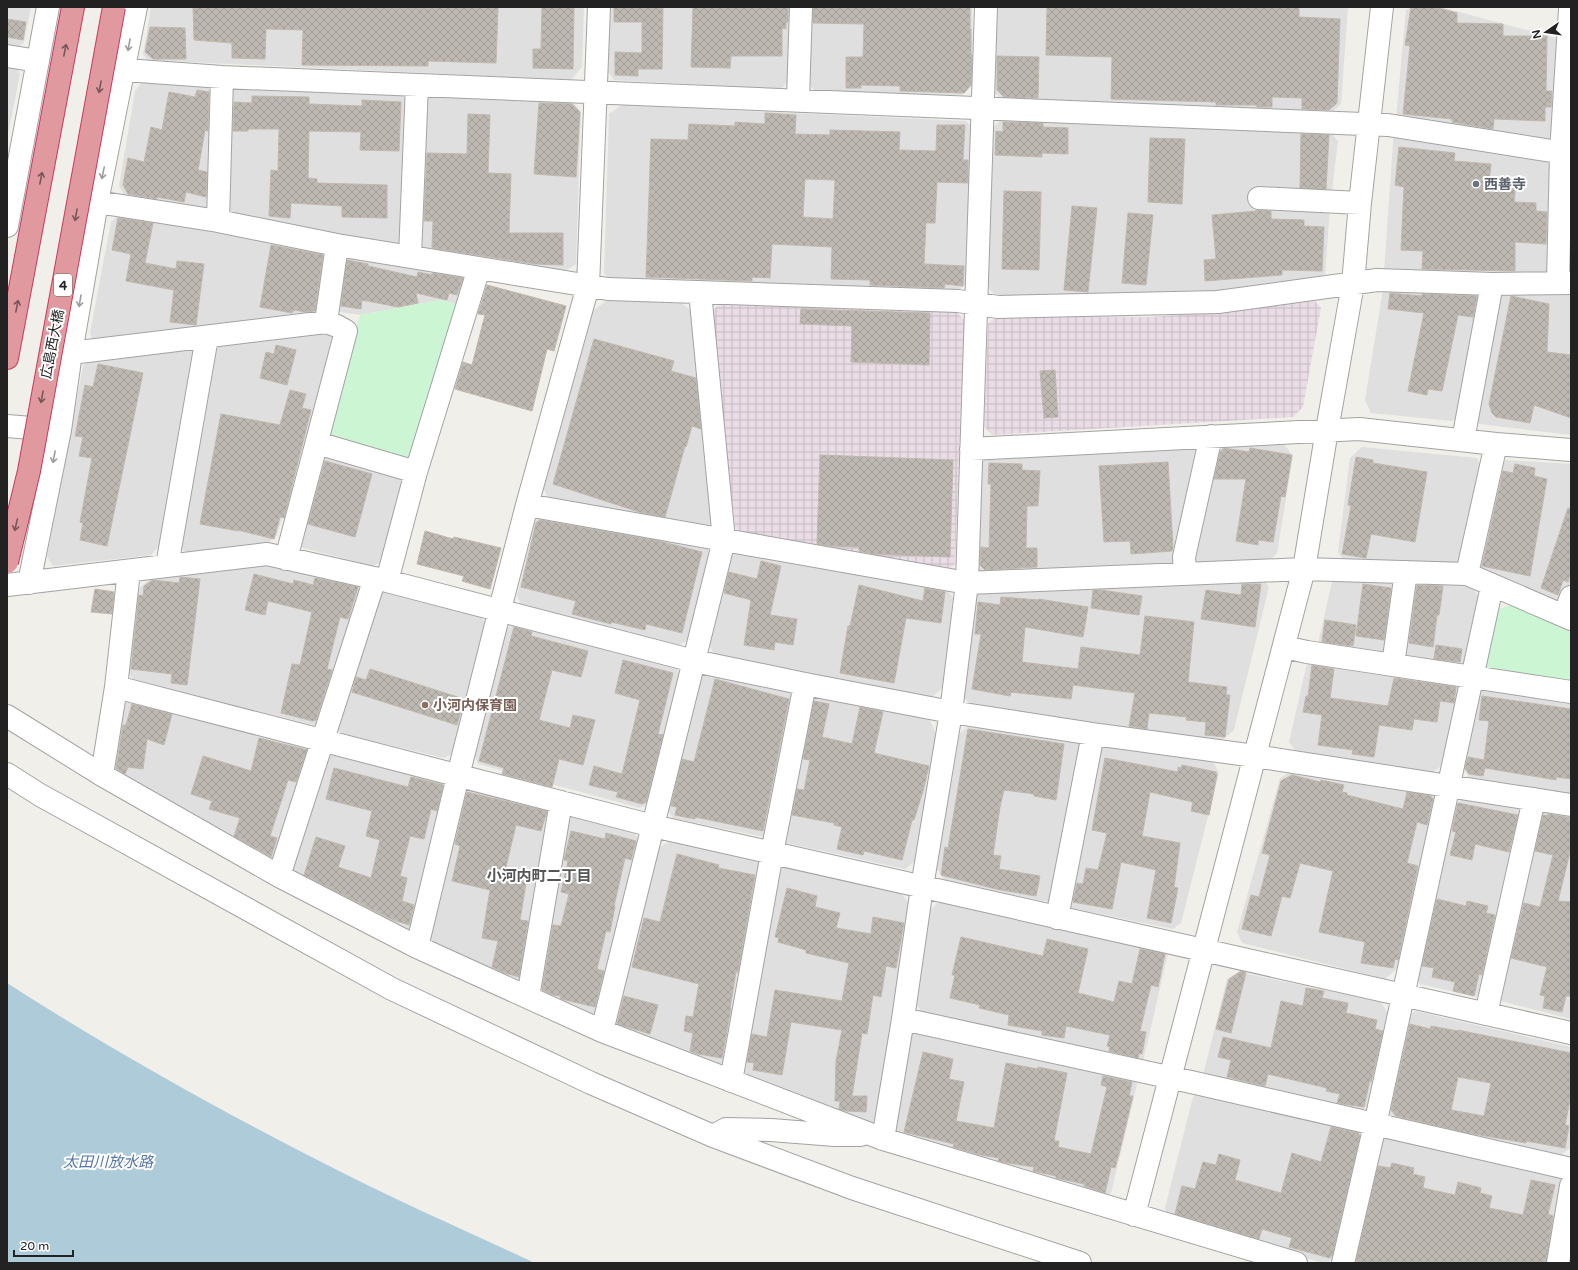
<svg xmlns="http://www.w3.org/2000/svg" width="1578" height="1270" font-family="'Varela Round','Noto Sans JP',sans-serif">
<defs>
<pattern id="industrial-grid" width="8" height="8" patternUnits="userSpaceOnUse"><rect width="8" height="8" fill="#e9dce5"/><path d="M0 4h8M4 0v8" fill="none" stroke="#c8bcc4"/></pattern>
<pattern id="building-cross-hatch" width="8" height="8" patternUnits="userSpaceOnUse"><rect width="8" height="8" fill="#beb8b2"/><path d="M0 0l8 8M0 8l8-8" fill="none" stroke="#a39e99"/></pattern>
</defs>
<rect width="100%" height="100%" fill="#f1efe9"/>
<path fill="#dfdfdf" d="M7,7H31L24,43L18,47L7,45Z
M151,7H584L582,67L571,80L147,60L143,54Z
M610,7H793L791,78L781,89L614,80L607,71Z
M807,7H972L973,85L962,95L817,92L805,82Z
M994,7H1348L1341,104L1331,113L1003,101L992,90Z
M1411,7H1441L1556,38L1555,134L1546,144L1396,118L1406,10Z
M7,66L17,68L20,74L7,139Z
M144,80L206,84L217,95L214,198L207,209L125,197L119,186L135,91Z
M236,87L402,93L411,104L407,235L395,247L232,216L225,206L227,96Z
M429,96L571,99L581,112L576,264L564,272L422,252L415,241L421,103Z
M621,105L966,121L974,129L966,284L956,293L613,283L604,273L609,114Z
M1004,117L1330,132L1338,141L1330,208L1325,274L1315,280L1199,295L1102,297L995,295L987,287L992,128Z
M1394,130L1546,154L1555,164L1552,268L1545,276L1384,271Z
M121,213L331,253L321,313L94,343L90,333L111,222Z
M340,255L462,274L467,284L460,305L440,300L360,315L333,311Z
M1383,289L1480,292L1463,414L1452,421L1371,413L1365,400Z
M1502,290H1571V435L1479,424L1473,415Z
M609,299L680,302L693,312L716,520L705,527L551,502L542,487L591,312Z
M329,332L335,339L277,535L267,544L186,553L176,542L212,350L222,342Z
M185,346L196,352L160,545L151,555L53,566L47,556L83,366L91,359Z
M1284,444L1293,456L1277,553L1270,560L1201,568L1190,558L1214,453L1224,447Z
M1362,447L1477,458L1482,468L1464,557L1454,566L1344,561L1338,552L1350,458Z
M1194,449L1200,456L1178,559L1170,567L981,574L972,565L975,470L984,460Z
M328,455L399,475L404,485L384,561L372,566L300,547L318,459Z
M1506,460L1571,464V582L1564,603L1554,606L1481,573L1477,565L1497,468Z
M544,515L704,544L710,553L691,639L677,646L521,605L517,596L535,521Z
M738,548L944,587L953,597L943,687L932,697L714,654L708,642L727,555Z
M277,563L360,586L363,595L324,720L314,725L133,680L126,669L137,590L149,580Z
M1333,577L1391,579L1398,588L1389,651L1381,658L1317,648Z
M1263,578L1269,587L1234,730L1220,742L970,705L961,693L972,598L981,589Z
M1416,581L1459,582L1475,591L1480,601L1467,666L1404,663L1409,587Z
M381,590L481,617L488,628L453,754L444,758L340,733L334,723Z
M516,624L676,667L681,676L651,803L640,808L478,764L474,755L504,630Z
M1307,663L1457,680L1461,690L1445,763L1433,772L1296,752L1289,742Z
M708,674L792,691L796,702L764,837L673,818L666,808L696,680Z
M1488,684L1571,697V794L1469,777L1462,767L1478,690Z
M816,695L929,719L937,735L917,860L905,869L786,843L780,834L806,702Z
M131,698L307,744L312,753L278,861L269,864L112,777L121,707Z
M970,725L1079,742L1085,751L1056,897L1048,902L944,880L936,867L960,733Z
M1105,745L1213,761L1219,773L1181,923L1173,929L1071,908L1065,898L1095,751Z
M331,752L441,781L447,789L409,933L291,875L321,756Z
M1290,772L1432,794L1437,801L1399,967L1385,979L1242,943L1237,932L1280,778Z
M473,789L549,807L527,980L516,985L431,947L427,938L465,793Z
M1464,798L1519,807L1524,817L1486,991L1476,997L1420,984L1415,973L1456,804Z
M1545,809L1571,814V1019L1501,1001L1497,993L1536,816Z
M570,814L634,831L639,841L600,1010L590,1015L538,995L561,818Z
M672,840L757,859L765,868L731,1063L720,1071L615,1025L612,1016L658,848Z
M785,866L901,893L910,905L875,1120L864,1126L743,1080L738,1069L773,873Z
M941,900L1168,953L1143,1062L922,1012L915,1003L929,911Z
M1239,972L1381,1002L1389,1016L1368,1106L1357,1113L1203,1075L1227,979Z
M1415,1011L1571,1047L1570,1148L1560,1156L1392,1118L1386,1107L1405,1019Z
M922,1027L1139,1076L1111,1193L1100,1197L899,1135L895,1127L910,1035Z
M1200,1091L1357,1127L1363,1140L1337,1256L1326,1263H1323L1168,1218L1165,1208L1193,1097Z
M1390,1135L1557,1173L1565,1187L1552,1263H1351L1377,1143Z"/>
<path fill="url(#industrial-grid)" d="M1314,300L1321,308L1303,407L1293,417L992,435L984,426L988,324L996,316L1149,317L1226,312Z
M720,304L956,311L964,320L955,564L946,572L742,535L735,527L711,312Z"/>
<path fill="#ccf5d4" d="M440,300L460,305L408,461L331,437L327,428L360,315Z
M1511,605L1571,632V687L1491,674L1485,667L1496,610Z"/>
<path fill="#aecbda" d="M7,983C116,1053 228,1115 343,1173C406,1205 471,1233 535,1263H7Z"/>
<path fill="url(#building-cross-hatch)" stroke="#c1b8ad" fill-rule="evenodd" d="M193,7L433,8V7H498L496,63L428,61V66L302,65L303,30L266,29L265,59L232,58V43L194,40Z
M542,7H574L573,69L533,68V49H541Z
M614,7H663L662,69H638V76L615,75V52L642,53V22H614Z
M693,7H788V22H786V29L782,28V56H731L730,68L691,67Z
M813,7H970V29H971V55H972L971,85L964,93L900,91V86L861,85V88H846V57H863L864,24L813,23Z
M1047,7H1299V17L1340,19L1337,103L1329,110L1302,109V98L1272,97V107H1257V105H1216V102L1111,99L1112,57L1046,55Z
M1411,7H1435L1457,13V23L1503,24V36H1547L1546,91H1552L1551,107H1545V121L1494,119L1493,129H1492L1452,122V119L1403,114L1410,46L1405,45Z
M7,19L26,22L23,40L7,37Z
M150,27L185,28L186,59H153L145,52Z
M997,56L1039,57L1038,98L1004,97L997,90Z
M197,90L209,92L208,131L205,130L198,170L207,172L206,197L186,192L184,202L157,197V199L128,194L123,185L128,158L144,162L151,127L162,130L169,92L195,97Z
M252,96L309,97V104L362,106V100L401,102L399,151L360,150L361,132L309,131L308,178L317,179V183L387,185V218L342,217V206L291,203L290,218L269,216L271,170L278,171L279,129H248V131H233L234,102L252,103Z
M539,103L572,104L580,112L576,177L534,174Z
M765,113L796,115L795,134L830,135V130L900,132L899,150L936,151L937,125H965L963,160H968V183L937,182L935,223H926L924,264L964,266L963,286L945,284L944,288L870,285V280L831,279L832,247L772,244L770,278L752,277V281L646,277L651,139L688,140L689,124L735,126V122L765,124ZM805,179L835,180L833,219L803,217Z
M468,114L490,115L488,173L511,174L509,233H563V265L535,264L432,248L433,221H424L427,153L467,154Z
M1003,122L1043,123V127L1068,128V154L1042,153V157L995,155L996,131L1003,132Z
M1301,134L1329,135L1326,189L1300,188Z
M1150,138L1185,139L1182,204L1148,202Z
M1399,147L1455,153L1454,161L1491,164L1489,182L1516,183L1514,202L1536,203V211L1547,212L1546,244L1515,242V271L1422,269L1423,251L1401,250L1404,187L1395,185Z
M1004,191L1041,192L1039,270L1002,269Z
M1072,206L1097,208L1088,292L1064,290Z
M1256,210L1271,211V219L1304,220V226L1324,227L1322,271L1282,270V275L1205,281L1204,260L1216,259L1212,215L1256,211Z
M1128,213L1153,215L1146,285L1122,283Z
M118,218L153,223L145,263L176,269L177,261L204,264L196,325L170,322L174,290L126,281L131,254L112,250Z
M271,245L323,255L315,311L305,312L294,310L292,313L260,307Z
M347,260L368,264V266L417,277L418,272L432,275V273L463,278L457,295L449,293L447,300L416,293L418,303L398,307L362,300L361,309L341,306Z
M487,285L566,306L554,351L547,349L532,411L455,389L463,362L472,365L485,315L478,314Z
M1390,293L1422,296V294L1477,296L1473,317L1458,315L1442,391L1428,389L1427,395L1408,391L1424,313L1388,309Z
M1511,296L1549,304L1547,352L1571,355V418L1534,405L1530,423L1496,417L1492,413L1489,404Z
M801,309L930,313L929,365L851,362L852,326L800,324Z
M594,339L674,361L671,371L696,378L701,429L692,426L686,447L685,446L665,517L639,512L553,484Z
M276,345L296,350L287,385L260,378L266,352L274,354Z
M98,364L143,373L107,546L80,540L83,523L80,522L92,458L79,456L83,437L75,436L85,385L93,387Z
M1055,370L1058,417L1044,418L1040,371Z
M290,390L306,394L302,408L311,410L284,518L280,517L274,539L238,530V531L200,524L221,414L280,425Z
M1224,448L1249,452L1250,448L1292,455L1285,497L1281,496L1273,542L1258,540V545L1236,541L1246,479H1214L1220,452Z
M820,455L953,460L950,557L874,554L859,551V547L830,546L817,544Z
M1356,457L1373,460V463L1427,472L1415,542L1371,534L1366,558L1342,554L1351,506L1348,505Z
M325,461L372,474L355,537L308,524Z
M1168,462L1173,547L1172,551L1131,554L1130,541L1104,542L1099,466Z
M989,463L1022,464V470L1040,471L1038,506H1027L1026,548H1037V567L985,570L980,565L981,547L989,548L991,484H988Z
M1515,464L1535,468L1534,476L1547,479L1530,576L1482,566L1503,471L1513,473Z
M1568,508L1571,509V571L1568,582L1563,580L1558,595L1541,588Z
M540,520L659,541L702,552L682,633L646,624L645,630L611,622V624L572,614L576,601L521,587L536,523Z
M425,531L453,539L454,537L501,548L490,589L462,581L464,576L417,564Z
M761,561L781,566L770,615L797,619L793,645L775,642L774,650L744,645L751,600L724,593L729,572L757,579Z
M254,574L293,584L294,580L313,585L315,578L358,587L348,619L340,617L327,669L332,670L316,720L313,721L281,713L292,664L300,665L312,612L268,601L265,615L245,610Z
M180,577L200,579L187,685L171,683L172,674L131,669L139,595L143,596L144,586L153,580L179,583Z
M1242,584H1261L1255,627L1201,619L1206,590L1241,595Z
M1363,584L1391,588L1384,640L1356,636Z
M859,585L923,601L925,588L945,592L941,623L906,618L894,683L840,673L848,626H850Z
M1417,585L1443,586L1439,615H1437L1433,647L1409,643Z
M95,589L114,592L112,614L91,612Z
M1093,590H1101L1142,596L1139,615L1091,608Z
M1001,597L1039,600V599L1088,607L1083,637L1025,627L1022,662L1078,669L1081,647L1140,655L1145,616L1194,622L1188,682L1227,687L1226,695H1230L1225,737L1205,735L1206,722L1186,720L1187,717L1149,713L1147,729L1129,726L1135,693L1073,685L1071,699L1011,692L1010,696L972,689L981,634H975L978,602L1000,605Z
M1325,620L1356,625L1353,646L1322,642Z
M514,627L532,632L531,636L588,651L581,677L552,670L539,720L570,728L573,715L595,720L583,765L559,759L552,787L502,774L504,768L479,761Z
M1436,645L1462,649L1460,662L1434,659Z
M623,660L673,673L658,734L663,735L646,802L642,804L616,797L618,792L589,785L594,766L622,774L640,700L615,693Z
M1312,665L1334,669L1330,698L1388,706L1394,678L1456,687L1454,703L1440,701L1437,722L1414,719L1412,730L1379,725L1374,757L1352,754L1353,750L1318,745L1322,715L1303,712L1306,696H1308Z
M370,669L464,699L457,725L352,692L356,677L366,680Z
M715,679L789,699L763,831L695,817V819L675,815L677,807L671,806L682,759L694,762Z
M1482,696L1571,709V779L1556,777V780L1485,768L1483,776L1469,774L1465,768L1468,757L1484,760L1489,721L1479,720Z
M814,701L829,704L822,737L852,744L860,707L883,712L874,753L929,766L923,791L914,820H912L902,860L864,851L863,855L837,849L842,827L834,825V823L792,815L797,789L804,790L810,760L803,759Z
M132,704L172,714L164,745L147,739L143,769L128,767L125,774L116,768L123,725H126Z
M968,729L1064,744L1056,800L1034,796V794L1004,790L1000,807L993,855L1001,856L999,869L1040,876L1036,896L996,889L941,875L945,847L948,848Z
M259,738L307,750L296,782L288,780L270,836L277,838L271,857L234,836L240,818L209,809L212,801L191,794L203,756L251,771Z
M1105,758L1178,772V767L1181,768L1182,765L1216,772L1217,775L1209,815L1191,811L1193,802L1150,792L1142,836L1180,843L1174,887L1178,888L1171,923L1147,918L1156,870L1121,862L1112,909L1073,902L1077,883L1083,884L1086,868L1098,870L1107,833L1092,830Z
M334,768L408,787L411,777L443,785L437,811L431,809L424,839L410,836L400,876L407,878L402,901L414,905L409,925L393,920L304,875L316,837L345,846L338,867L371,878L380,840L366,836L372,811L326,799Z
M1292,775L1320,782L1321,780L1344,785L1342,792L1347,793V795L1403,809L1407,792L1431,796L1433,799L1427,825L1417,822L1407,863L1418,866L1398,960L1395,959L1393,968L1361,963L1365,942L1319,932L1333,871L1300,863L1290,898L1282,896L1271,936L1242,929L1251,895L1259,897L1270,855L1262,853L1281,781Z
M467,792L547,811L541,831L516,825L506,867L528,871L520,920L528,921L519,977L505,973L492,967L498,941L482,938L490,890L452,881L460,846L455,844Z
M1458,803L1518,815L1509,852L1475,844L1472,860L1450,855L1456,832L1452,831Z
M1548,814L1571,818V848L1558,901L1571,902V996H1566L1562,1012L1543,1008L1545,996L1540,995L1547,967L1511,958L1524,903L1540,907L1553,855L1535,851L1543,815L1548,816Z
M571,831L605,839L606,833L636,841L631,860L625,858L614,906H615L610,932L606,931L597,969L604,971L595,1007L561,999L560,996L553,995L542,990L553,925L561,926L569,894L561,892L568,861L564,860Z
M677,854L719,865L718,868L755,875L738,972H736L730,1008H731L722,1058L698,1054L690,1051L693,1033L684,1031L686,1016L693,1017L699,984L632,967L644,918L660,922Z
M787,888L817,896L815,907L840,913L836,928L871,934L873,917L904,923L896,968L886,966L881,997L873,995L867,1034L862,1033L852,1096H867L866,1112L846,1111L839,1109L840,1101H835L836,1061L842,1030L791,1022L782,1075L753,1070L754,1063L747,1062L752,1034L767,1037L775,990L842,1001L849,963L806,953V950L778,942L779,938L775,937Z
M1437,899L1466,906L1467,901L1488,906L1486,913L1495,915L1482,975L1479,974L1474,996L1453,991L1455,982L1432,977L1434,968L1422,966Z
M961,937L1043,956L1047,939L1088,949L1078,993L1114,1002L1119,981L1132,984L1140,949L1165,954L1158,987L1151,985L1140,1031L1146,1032L1142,1054L1139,1053L1138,1058L1109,1051L1110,1047L1107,1046L1110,1035L1066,1026L1064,1038L1042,1035V1031L1008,1025L1009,1015L979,1008L980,1005L950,998L955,975H952Z
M1241,971L1246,973L1231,1033L1216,1029L1229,979Z
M1306,988L1324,991L1322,998L1348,1003L1346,1013L1377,1020L1375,1029L1383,1031L1371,1082L1370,1080L1364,1107L1337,1103L1340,1094L1326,1091L1327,1088L1268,1074L1265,1086L1227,1077L1231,1060L1218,1057L1223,1037L1271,1048L1281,1001L1303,1006Z
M624,996L658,1005L650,1034L617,1024Z
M1410,1024L1430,1029L1431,1026L1458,1031V1030L1571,1053V1095L1565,1125L1569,1126L1565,1148L1526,1141V1143L1468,1133L1396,1116L1391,1110ZM1458,1077L1491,1083L1484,1116L1451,1110Z
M923,1052L953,1059L949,1079L964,1082L956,1121L994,1128L1006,1063L1038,1069V1067L1067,1073L1054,1141H1059L1058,1147L1091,1154L1107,1087L1101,1085L1103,1076L1132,1082L1129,1096H1133L1120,1150L1115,1168L1111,1167L1105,1193L1084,1186V1184L1056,1178V1176L1033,1171L1034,1167L1008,1163L998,1161L999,1158L981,1155L953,1147L954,1144L904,1132Z
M1331,1127L1358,1133L1360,1136L1332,1256H1330V1258L1289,1247L1292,1238L1262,1229L1259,1239L1175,1214L1182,1186L1195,1189L1203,1162L1216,1165L1219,1154L1240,1160L1235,1180L1281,1193L1292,1153L1321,1162Z
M1392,1163L1414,1168L1413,1174L1425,1177L1423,1188L1455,1195L1458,1182L1481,1188L1480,1193L1492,1196L1489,1208L1523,1215L1531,1180L1555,1185L1548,1214L1553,1216L1546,1263H1367L1356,1261L1378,1166L1390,1168Z"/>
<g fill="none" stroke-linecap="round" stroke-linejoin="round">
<defs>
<path id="minor" d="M7,56L38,61
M125,70L222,77L1388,125L1571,154
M798,99L801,7
M1259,198L1360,203
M97,202L218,221L337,245L608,289L958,301L998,307L1218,302L1377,280L1492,284L1571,283
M218,221L222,77
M7,226L48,7
M410,256L417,85
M1558,282L1561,153L1570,9
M326,322L337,245
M71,353L326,322L337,326L346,331L286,559
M7,426L56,430
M1463,440L1492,284
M317,443L416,472
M971,449L1359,429L1496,444L1571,450
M527,505L967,583L1304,569L1467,574L1571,619
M167,566L207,337
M1185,574L1184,557L1211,436
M1467,574L1496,444
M387,581L416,472L479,268
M29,583L60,430L71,353L97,202L136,7
M7,585L267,554L387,581L694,661L805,684L951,712L1093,734L1255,756L1571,805
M1564,616L1571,597
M1284,647L1307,652L1571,692
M1393,665L1406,572
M116,687L653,826L1571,1033
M7,716L102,775L279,876L417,947L602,1031L883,1139L1296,1263
M7,774L40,795L392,989L591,1083L713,1136L852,1188L1080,1263
M102,775L116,687L129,571
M279,876L375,578
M1057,918L1093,734
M417,947L458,776L500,609L527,505L588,286L599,7
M528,997L561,802
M1486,1014L1534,799
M903,1019L1191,1082L1571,1169
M602,1031L724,540L700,292
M731,1081L772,853L805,684
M713,1136L726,1129L771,1130L835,1135H860
M883,1139L903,1019L922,887L951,712L967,583L986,7
M1134,1215L1304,569L1327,430L1353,284L1360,203L1382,7
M1343,1263L1375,1125L1492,586
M1558,1263L1571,1186"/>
<path id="highway" d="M7,358L73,7"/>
</defs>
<use href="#minor" stroke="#a3a3a3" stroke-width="24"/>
<use href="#highway" stroke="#cc395a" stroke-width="24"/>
<use href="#minor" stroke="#fff" stroke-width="22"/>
<use href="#highway" stroke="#e0999e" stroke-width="22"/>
<defs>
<path id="highway-bridge" d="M7,562L29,471L114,7"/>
</defs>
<use href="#highway-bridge" stroke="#cc395a" stroke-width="24" stroke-linecap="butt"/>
<use href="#highway-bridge" stroke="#e0999e" stroke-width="22"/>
</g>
<defs><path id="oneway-shaft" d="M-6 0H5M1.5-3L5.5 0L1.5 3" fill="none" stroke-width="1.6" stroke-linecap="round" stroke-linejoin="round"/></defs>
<g stroke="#9c9c9c">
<use href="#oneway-shaft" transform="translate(129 45) rotate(100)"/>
<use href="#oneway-shaft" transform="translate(103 173) rotate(102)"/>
<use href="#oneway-shaft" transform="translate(80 301) rotate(100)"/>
<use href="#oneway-shaft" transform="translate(54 457) rotate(101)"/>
</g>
<g stroke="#77585a">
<use href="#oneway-shaft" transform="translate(65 50) rotate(-79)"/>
<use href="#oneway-shaft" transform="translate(100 87) rotate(100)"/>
<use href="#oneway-shaft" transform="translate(41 178) rotate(-79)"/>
<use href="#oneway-shaft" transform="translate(76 215) rotate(100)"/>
<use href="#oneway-shaft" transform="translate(17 306) rotate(-79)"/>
<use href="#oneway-shaft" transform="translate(42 397) rotate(101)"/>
<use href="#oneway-shaft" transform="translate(16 525) rotate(103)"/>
</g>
<circle fill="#6b7280" stroke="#fff" stroke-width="1.5" cx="1476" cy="184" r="4"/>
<circle fill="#8d6e63" stroke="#fff" stroke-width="1.5" cx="425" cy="705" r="4"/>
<g text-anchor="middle" stroke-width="4" stroke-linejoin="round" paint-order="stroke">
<rect fill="#fff" stroke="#646464" stroke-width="1" x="54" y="274" width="18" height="22" rx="3"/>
<g font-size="13" font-weight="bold" fill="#222">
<text x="63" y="290">4</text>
</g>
<g font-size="14" font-weight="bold" fill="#5b616d" stroke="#fff" text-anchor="start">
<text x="1484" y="189">西善寺</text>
</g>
<g font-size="14" fill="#222" stroke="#fff">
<text transform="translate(52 344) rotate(-79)" y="5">広島西大橋</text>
</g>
<g font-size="14" font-weight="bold" fill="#785e54" stroke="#fff" text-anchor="start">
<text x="433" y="710">小河内保育園</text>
</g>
<g font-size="15" font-weight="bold" fill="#555" stroke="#fff">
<text x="539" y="881">小河内町二丁目</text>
</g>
<g font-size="15" font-style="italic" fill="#5576aa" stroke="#fff">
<text x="108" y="1167">太田川放水路</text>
</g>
</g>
<rect width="1578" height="1270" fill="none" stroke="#222222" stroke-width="16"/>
<g transform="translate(1546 32) rotate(257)" stroke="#ffffff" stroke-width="3" paint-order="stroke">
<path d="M0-3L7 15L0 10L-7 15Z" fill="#222222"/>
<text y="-6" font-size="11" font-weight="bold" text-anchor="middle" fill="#222222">N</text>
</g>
<path d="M14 1250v6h59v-6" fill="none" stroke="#222222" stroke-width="2"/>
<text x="20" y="1250" font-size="12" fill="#222222" stroke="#ffffff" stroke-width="3" paint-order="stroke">20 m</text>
</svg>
